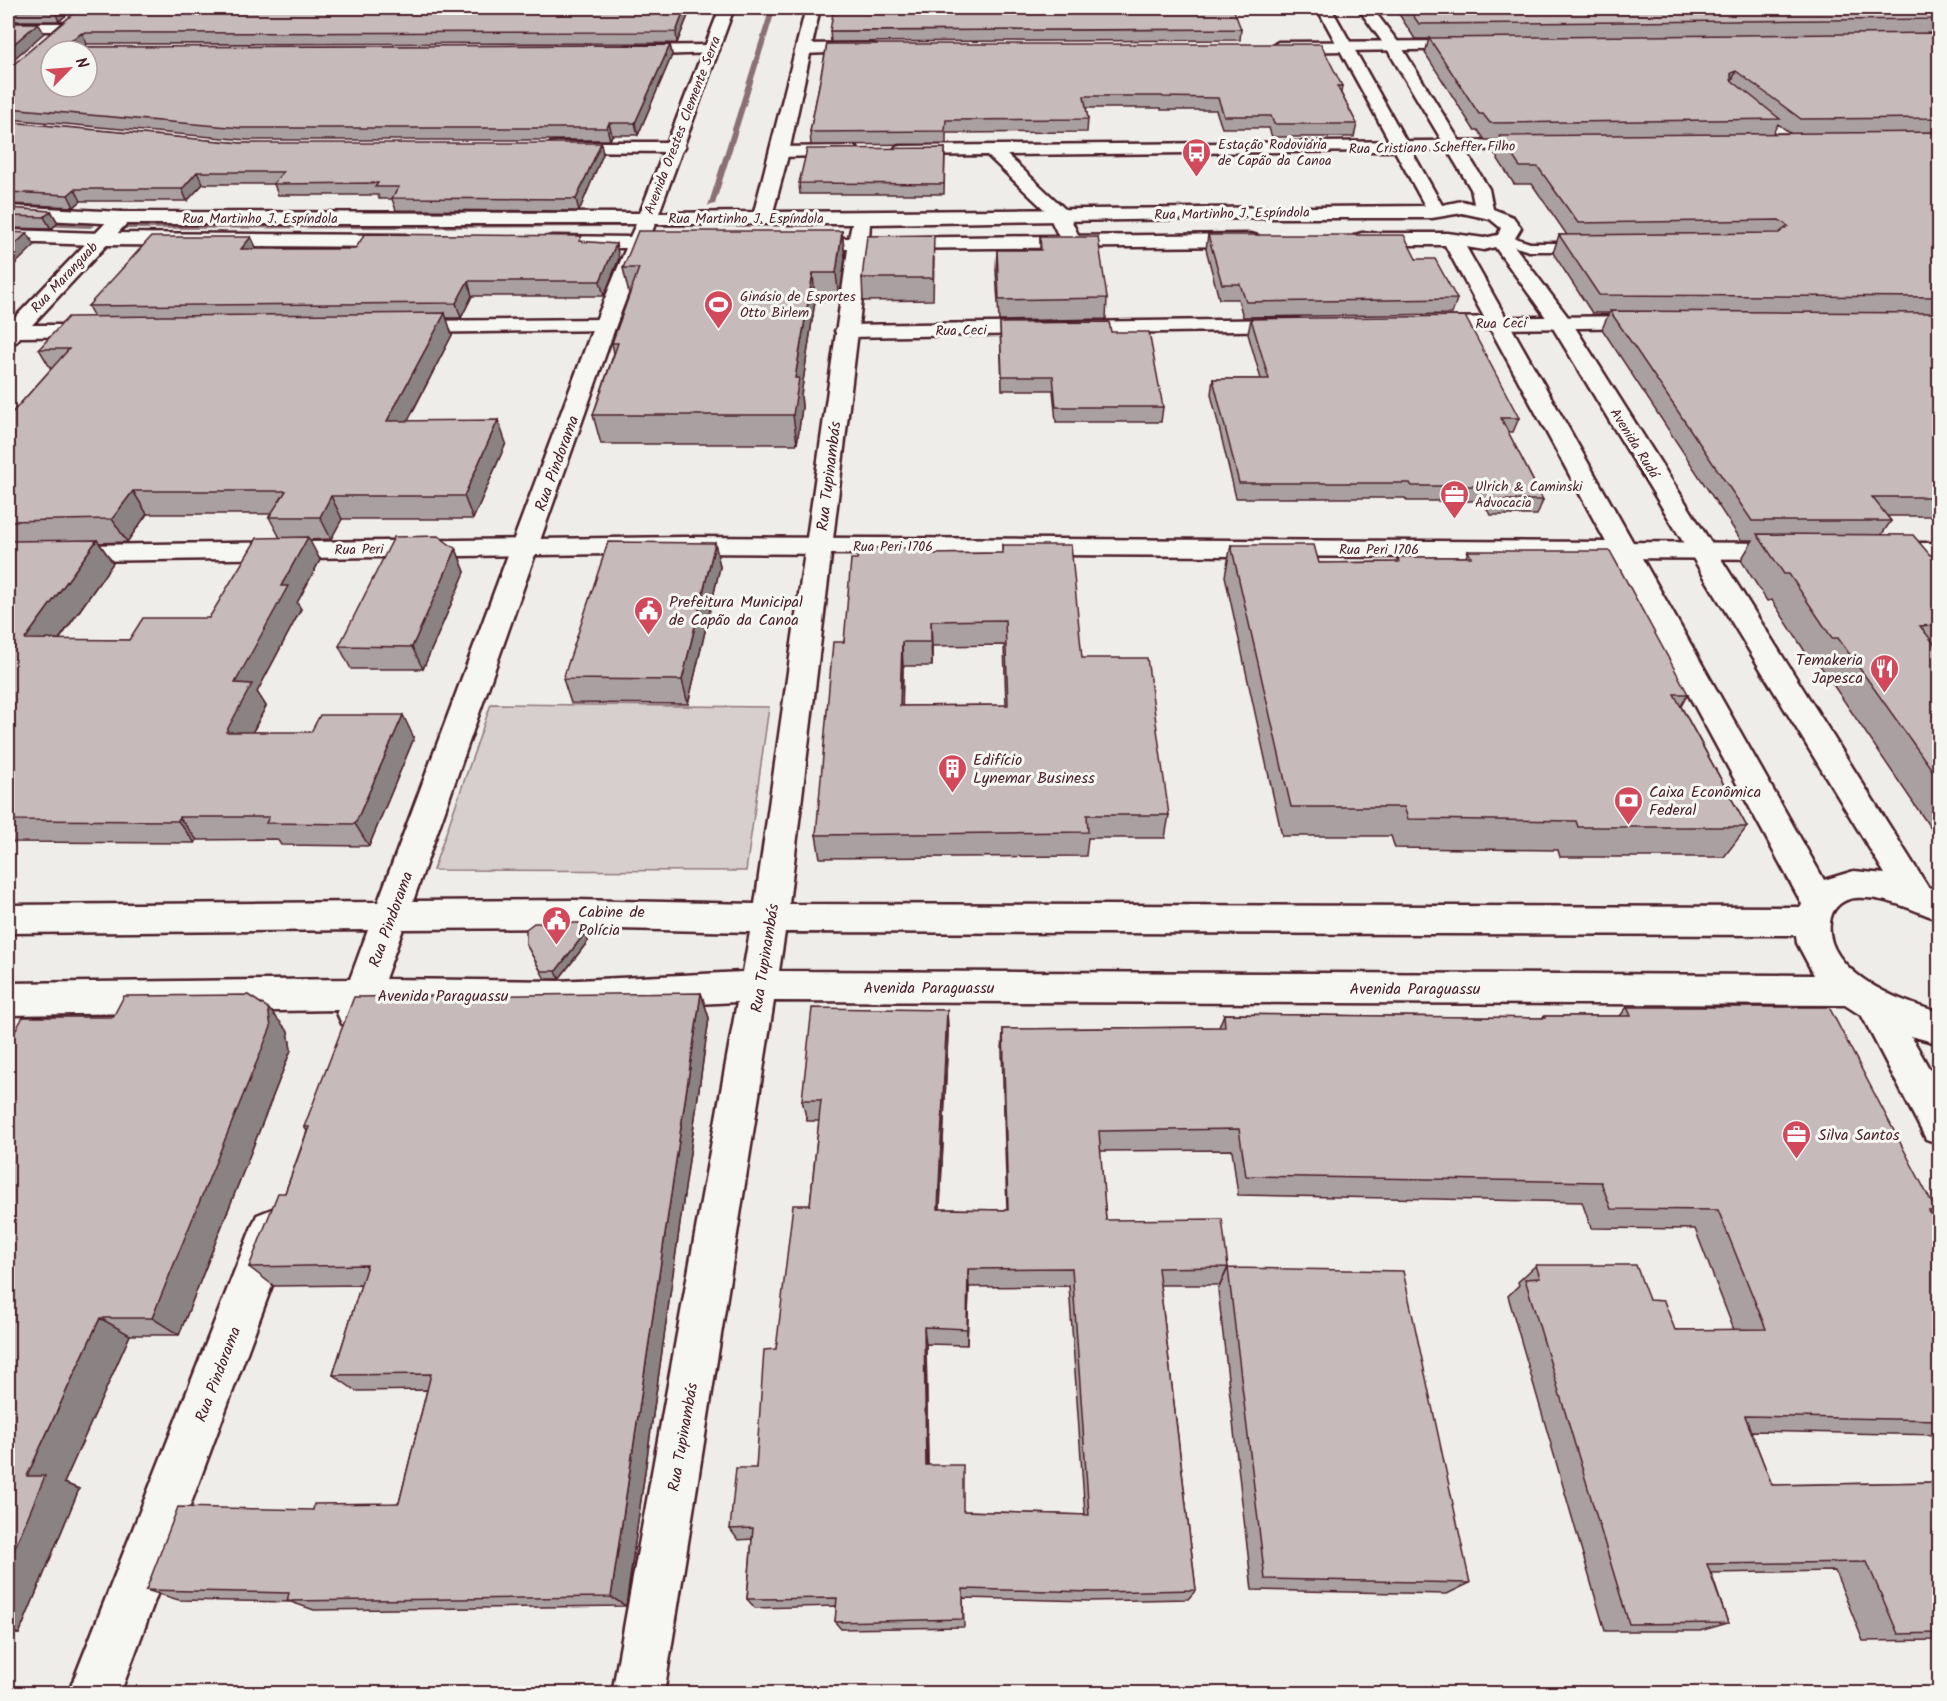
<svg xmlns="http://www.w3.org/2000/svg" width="1947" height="1701" font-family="Kalam,sans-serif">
<rect width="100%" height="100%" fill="#efedea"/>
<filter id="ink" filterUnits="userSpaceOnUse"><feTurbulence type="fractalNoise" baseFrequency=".0167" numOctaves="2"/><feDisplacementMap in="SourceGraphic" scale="12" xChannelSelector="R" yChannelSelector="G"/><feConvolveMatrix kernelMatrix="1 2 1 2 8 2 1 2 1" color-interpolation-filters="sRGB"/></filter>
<g filter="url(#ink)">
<path fill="#d7cfce" stroke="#90777c" stroke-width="1.5" d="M491,704L769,707L746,871L433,870Z"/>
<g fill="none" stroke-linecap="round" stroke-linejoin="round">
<path fill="#8a6f74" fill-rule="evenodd" d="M770,8H776L715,204L708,206Z
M8,221L90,224L94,226L90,228L8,225Z
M624,223H627V227L126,229L122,227L126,225Z
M656,223H702L706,225L702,227H656Z"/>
<defs>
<path id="lane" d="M1505,235L1530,243H1584L1591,247L1584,251H1529L1500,242L1498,239Z"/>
<path id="street" d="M8,23H62L69,27L62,31H8Z
M1473,41L1481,46L1478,49L1278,52L1270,47L1278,42Z
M870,43L875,45L878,48L875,51L804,54L796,49L804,44Z
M711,45L719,50L716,53L626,56L618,51L626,46Z
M1540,140L1546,141L1549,145L1546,149L1007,155L1067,211L1081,241L1078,245H1064L1061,241L1047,212L987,155L902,156L896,155L893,151L896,147L902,146Z
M557,142H676L682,143L685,147L682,151L676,152L551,151L548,147L551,143Z
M850,146L856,147L859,151L856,155L780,157L774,156L771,152L774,148L780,147Z
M121,212L128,214L130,218L128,222L32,325H99L107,326L110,331L107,336L20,337L16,342L8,343V325L114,214Z
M1650,316L1658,317L1661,322L1658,327L1425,330L1417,329L1414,324L1417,319L1425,318Z
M605,319L613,320L616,325L613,330L406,333L398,332L395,327L398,322L406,321Z
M1293,319L1301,320L1304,325L1301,330L846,337L838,336L835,331L838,326L846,325Z
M684,537L1791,543L1800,545L1804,551L1800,557L1791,559L684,553L8,562V546Z
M1881,543H1940V559H1881L1872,557L1868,551L1872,545Z"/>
<path id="secondary" d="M720,8H734L659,213L754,212L806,8H820L789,152L773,212L1425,206L1317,8H1331L1442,205L1462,201L1474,204L1471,189L1386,47L1358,8H1372L1401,46L1489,189L1493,209L1513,217L1521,228L1512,243L1571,321L1928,887L1940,891V920C1912,910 1885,896 1855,898C1844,899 1834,906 1831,917C1818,970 1901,1003 1940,1012V1044L1911,1036L1940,1088V1144L1926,1139L1862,1016L1845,1005L774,1001L664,1694H612L737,1002L557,1011L375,1010L368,1024L355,1029L342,1024L337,1013L338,1010L8,1015V983L350,979L368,930L8,933V905L378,902L594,325L626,248H552L545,246L542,242L545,238L552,236L630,237L636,224H121L8,218V206L121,212L640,213ZM1462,213L1490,219L1501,228L1498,235L1484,238L1447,233H1362L1355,235L1352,239L1355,243L1362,245H1445L1802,904L1801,907L789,904L868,249L1251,246L1258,244L1261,240L1258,236L1251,234L869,238L870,224L1261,218H1432ZM655,224H852L849,238H798L791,240L788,244L791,248L798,250L848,249L755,904L574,900L413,901L616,325L645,249L685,247L688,243L685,239L650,237ZM1466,247L1484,250L1495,247L1550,323L1885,874L1854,871L1824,880ZM574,928L750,932L743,972L557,981L385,979L403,929ZM785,932L1796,935L1797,943L1814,975L779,971Z
M8,230L100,233L405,235L412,237L415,241L412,245L405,247L100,245L8,242Z
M272,1209L287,1215L293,1229L120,1694H68L251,1229L257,1215Z"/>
</defs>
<use href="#lane" stroke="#4a1f2b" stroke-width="5"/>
<use href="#street" stroke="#4a1f2b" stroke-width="5"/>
<use href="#secondary" stroke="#4a1f2b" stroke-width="5"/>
<use href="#lane" fill="#f6f6f2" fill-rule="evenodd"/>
<use href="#street" fill="#f6f6f2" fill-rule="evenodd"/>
<use href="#secondary" fill="#f6f6f2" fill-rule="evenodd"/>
</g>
<path fill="#aaa0a1" stroke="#4a1f2b" stroke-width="1.5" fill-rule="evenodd" d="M8,8H75L59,21H8Z
M80,8H691L677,43L87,44L82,47L670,45L672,55L638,135H612L610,140H246L8,119V69Z
M1395,8H1940V516H1887L1891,521L1882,534L1930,555H1940V842L1819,664H1813L1772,600L1767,601L1741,560L1753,540H1741L1602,329L1609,313H1592L1553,253L1559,235H1567L1532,184H1514L1494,153L1498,140H1485L1478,130H1474L1425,53L1429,39H1415ZM1778,124L1790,133H1773Z
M1241,29L1240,40L831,42L830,31Z
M827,44L1342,86L1341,93L1357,124L1354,137H1272L1269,128H1222L1216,110H1161V108H1086L1088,119L1087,132L946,133V144L811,145L810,132Z
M8,122L241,143L603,154L579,211L396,210L392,199H379L378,195H278L274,184H203L187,201H81L74,207L8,204Z
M945,148L944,194H800L799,183Z
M8,208L51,211L58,223L51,229L8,228Z
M842,231L845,258L839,301H815L801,395L802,407L797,444H601L593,415L614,353L612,343L629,294L623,268Z
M1208,235L1416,259L1457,299L1452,314L1243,317L1238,299H1219L1206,249Z
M251,237L257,249H355L584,242L619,258L604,296H472L461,318H446L452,335L408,421L506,443L473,519H342L331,539L309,540L320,560L297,603L301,609L257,692L266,706L253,732L414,738L369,846L281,845L277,839L197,840L195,843L8,842V414H11L51,369L39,349L94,317L88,306ZM147,514H272L269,517L280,538L209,618L129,640H59L113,563L99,543L127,542Z
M1040,237L1107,298L1106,319L999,321L996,270L997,250H1040Z
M934,258L933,300L863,301L862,278Z
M1251,319L1519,418L1513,432H1508L1543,500L1537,515H1490L1483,501H1407L1405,498H1236L1211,394L1213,379H1261L1248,334Z
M1000,323L1111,332L1163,407L1161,422H1056L1053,390H1002Z
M715,543L720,567L688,704L571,703L563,679Z
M1002,545L1082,658L1169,815L1165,838H1088L1086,856L820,858L816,835L844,642L857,559L925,554L1002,553ZM1004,645L1006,705L902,706L903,666H932V646Z
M1231,545L1319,563L1396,562L1398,557H1466L1468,551L1688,694L1681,706L1747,827L1724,857H1560L1558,850L1395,848L1391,836H1282L1225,576Z
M456,549L465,572L423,669H351L339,646Z
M585,933L588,941L559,979H545L526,944Z
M701,993L709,1018L626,1606L314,1610L291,1602L179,1600L146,1590L313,1510L399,1503L427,1390L356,1391L333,1375L361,1285L274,1286L249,1267L285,1193L307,1131L304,1127Z
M1627,1007L1936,1211L1931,1214L1940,1231V1435L1751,1431L1772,1485L1940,1482V1640L1863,1641L1835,1571L1711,1573L1728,1623L1700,1631H1605L1508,1296L1519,1285L1518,1282L1536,1265L1649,1300L1675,1330H1734L1695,1229L1591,1228L1582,1202L1238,1195L1232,1150L1100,1151L1106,1220L1228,1267L1220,1285H1160L1196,1590L1188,1599L1090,1601L963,1598L964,1627L841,1629L835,1622L837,1606L755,1608L747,1599L752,1539L738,1540L730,1529L756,1468L776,1349L810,1205L819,1121H807L802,1100L947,1010L948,1032L940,1209L1007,1210L1002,1051L1003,1029L1219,1027L1224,1014L1542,1018L1544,1016H1620ZM1069,1286L1085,1515L963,1511L928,1465L926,1344L967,1345L969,1287Z
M288,1031L291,1050L179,1335H130L64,1483L79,1489L19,1634H8V1044Z
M1228,1268L1470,1583L1447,1594L1252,1590L1218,1290Z"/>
<path fill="#8b8283" stroke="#4a1f2b" stroke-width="1.5" d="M57,8H75L59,21L54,10Z
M685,8H691L677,43L676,32Z
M38,23L44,33L8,64V49Z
M82,33L87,44L82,47L71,40Z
M670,45L672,55L638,135L635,123Z
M1736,71L1729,87L1731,73Z
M609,123L612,135L610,140L607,128Z
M601,143L603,154L579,211L576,199Z
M197,172L203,184L187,201L182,189Z
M75,189L81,201L74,207L68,195Z
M51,211L58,223L51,229L44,217Z
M842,231L845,258L839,301L836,273Z
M27,233L35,245L8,271V251Z
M251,237L258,252L241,249Z
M616,244L619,258L604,296L600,281Z
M813,273L815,301L801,395L802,407L797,444L793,415L795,378Z
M468,281L472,296L461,318L456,303Z
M445,313L452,335L396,443L387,421Z
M498,420L506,443L473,519L464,496Z
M133,491L147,514L127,542L112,519Z
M331,496L342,519L331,539L320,517Z
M308,537L320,560L297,603L301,609L257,692L266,706L241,754L226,732L235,683L281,586Z
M97,540L113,563L43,662L25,639Z
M715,543L720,567L688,704L682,680Z
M456,549L465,572L423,669L412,647Z
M931,621L932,646V666L931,642Z
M902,642L903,666L902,731L900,706Z
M403,715L414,738L369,846L355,824Z
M179,817L197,840L195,843L178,821Z
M585,933L588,941L559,979L556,971Z
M701,993L709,1018L626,1606L611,1597Z
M268,1008L288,1031L291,1050L179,1335L152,1318Z
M947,1010L948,1032L939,1228L938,1209Z
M968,1269L969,1287L967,1345V1329Z
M100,1318L130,1335L64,1483L79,1489L19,1634L8,1631V1564L27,1476Z
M924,1327L926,1344L928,1478L926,1465Z"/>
<path fill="#c6babb" stroke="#4a1f2b" stroke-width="1.5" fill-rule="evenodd" d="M8,8H57L54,10L8,11Z
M80,8H685L676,32L82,33L71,40L79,42L82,47L670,45L635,123H609L607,128H241L8,108V69ZM51,51H87V87H51Z
M841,8H1233L1241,29L830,31L833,13H840Z
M1408,8H1940V19L1419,24Z
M8,23H38L8,49Z
M1940,33V118L1801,119L1736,71L1731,73V80L1780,119L1490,123L1483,114H1479L1429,38Z
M827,44H1321L1342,86H1337L1357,124H1274L1271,116H1224L1218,98L1163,97L1162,96H1084L1088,119L946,120L945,131L810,132Z
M8,122L241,143H601L576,199L392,198L399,187H375L378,183L273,184L283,172H197L182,189H75L68,195L8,192Z
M1940,132V297L1599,295L1559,235L1779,233L1788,226L1779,220L1578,223L1538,167H1520L1499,136Z
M945,148L944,184L799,183L807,149Z
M8,208L51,211L44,217L8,216Z
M638,231H842L836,273H813L795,378H799L793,415H593L618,343H612L639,268H623Z
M8,232L27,233L8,251Z
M365,234L582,236L579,241L616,244L600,281H468L456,303L88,306L151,237H251L241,249H355Z
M934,235L933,278H862L867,236Z
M1208,235H1404L1416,259H1435L1457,299L1246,302L1240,284H1222Z
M1040,237H1098L1107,298L999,300L997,250H1041Z
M1610,311L1940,313V497H1872L1891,521H1752Z
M445,313L387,421L498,420L464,496H331L320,517H269L286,491H133L112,519L8,521V414H11L69,349H39L68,317Z
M1465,316L1519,418H1501L1543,500H1495L1489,486H1412L1410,483H1239L1213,379H1269L1251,319Z
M1109,322L1111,332H1149L1163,407H1056L1053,376H1002L1000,323Z
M1757,534L1913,535L1930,555H1940V625L1920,626L1940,651V781L1838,638H1832L1789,574H1784Z
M438,536L456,549L412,647L339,646L394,537Z
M308,537L281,586H288L235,683L252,684L226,732H311L320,715H403L355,824L266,823L269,817H179L178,821L8,820V541L97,540L25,639L129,640L143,618H209L257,538Z
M608,542L715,543L682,680L563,679Z
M1002,545H1071L1082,658H1147L1169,815H1087L1088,832L816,835L833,642H844L851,559H857L859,548H925V554L1003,553ZM1005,620L1008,705L900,706L902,642H931V621Z
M1231,545H1314L1319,563L1399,562L1398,557H1471L1468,551H1610L1688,694H1674L1747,827H1578L1576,821L1408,819L1404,807H1291Z
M534,923H579L585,933L556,971H541L526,944V929Z
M701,993L611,1597L287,1601L289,1593L146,1590L178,1507L313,1510L314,1504L399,1503L431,1374L333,1375L367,1265L249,1267L278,1193H285L309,1127H304L354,997Z
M248,995L268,1008L271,1027L152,1318H100L27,1476H45L8,1564V1044L23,1017H113L124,996Z
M1627,1007H1829L1936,1211H1929L1940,1231V1420L1745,1416L1772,1485L1940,1482V1633L1898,1634L1867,1562L1707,1564L1728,1623L1629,1624L1525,1279L1540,1278L1536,1265H1636L1649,1300L1664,1301L1675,1330L1766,1329L1718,1210L1611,1209L1601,1182L1246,1176L1239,1129L1099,1131L1106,1220L1222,1219L1228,1267L1158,1268L1196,1590L1095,1592L963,1589V1619L835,1622L837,1598L747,1599L753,1528L730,1529L736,1468H756L764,1350L776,1349L793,1205H810L821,1100H802L812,1008L947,1010L938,1209L1008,1210L1003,1029L1225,1027L1224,1014L1545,1018L1544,1016H1631ZM1072,1268L1089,1515L963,1511V1465H926L924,1327L967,1329L968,1269Z
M1228,1268L1403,1271L1470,1583L1265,1579Z"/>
</g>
<defs>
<symbol id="bus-pin" viewBox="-11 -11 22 30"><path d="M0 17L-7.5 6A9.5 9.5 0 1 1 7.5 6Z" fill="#d1495b" stroke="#f6f6f2"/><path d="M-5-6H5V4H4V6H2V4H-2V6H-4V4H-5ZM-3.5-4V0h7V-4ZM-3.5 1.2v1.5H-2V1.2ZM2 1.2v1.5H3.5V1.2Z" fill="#fff"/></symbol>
<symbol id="stadium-pin" viewBox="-11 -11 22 30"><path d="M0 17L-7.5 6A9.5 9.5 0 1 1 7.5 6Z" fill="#d1495b" stroke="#f6f6f2"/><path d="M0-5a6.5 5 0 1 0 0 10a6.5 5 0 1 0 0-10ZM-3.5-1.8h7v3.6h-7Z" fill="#fff"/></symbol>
<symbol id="office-pin" viewBox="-11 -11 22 30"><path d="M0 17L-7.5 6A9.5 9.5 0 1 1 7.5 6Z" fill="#d1495b" stroke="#f6f6f2"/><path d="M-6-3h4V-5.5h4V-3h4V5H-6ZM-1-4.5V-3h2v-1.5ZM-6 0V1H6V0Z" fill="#fff"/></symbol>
<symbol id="civic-pin" viewBox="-11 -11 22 30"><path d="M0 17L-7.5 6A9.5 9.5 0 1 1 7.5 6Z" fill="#d1495b" stroke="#f6f6f2"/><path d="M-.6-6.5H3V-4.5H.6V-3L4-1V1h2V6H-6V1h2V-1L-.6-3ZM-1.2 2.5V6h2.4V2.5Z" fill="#fff"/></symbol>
<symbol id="restaurant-pin" viewBox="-11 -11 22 30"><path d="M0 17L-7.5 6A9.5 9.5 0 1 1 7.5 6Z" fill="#d1495b" stroke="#f6f6f2"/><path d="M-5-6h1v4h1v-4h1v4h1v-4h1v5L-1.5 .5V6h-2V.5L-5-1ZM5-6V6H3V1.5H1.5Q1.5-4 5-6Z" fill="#fff"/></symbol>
<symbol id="building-pin" viewBox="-11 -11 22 30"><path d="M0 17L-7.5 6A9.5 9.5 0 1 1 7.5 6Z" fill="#d1495b" stroke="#f6f6f2"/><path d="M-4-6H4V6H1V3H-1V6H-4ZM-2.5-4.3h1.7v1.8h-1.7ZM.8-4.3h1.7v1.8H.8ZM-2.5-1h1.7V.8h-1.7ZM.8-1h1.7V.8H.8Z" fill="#fff"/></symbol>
<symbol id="bank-pin" viewBox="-11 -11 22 30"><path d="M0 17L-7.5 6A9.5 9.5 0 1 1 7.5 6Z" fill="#d1495b" stroke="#f6f6f2"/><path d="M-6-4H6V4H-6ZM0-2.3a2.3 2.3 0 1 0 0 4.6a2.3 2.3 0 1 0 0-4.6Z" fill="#fff"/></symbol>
</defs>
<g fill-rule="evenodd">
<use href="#bus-pin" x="1180" y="136" width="33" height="45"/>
<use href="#stadium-pin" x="702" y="288" width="33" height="45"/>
<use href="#office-pin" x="1438" y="478" width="33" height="45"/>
<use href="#civic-pin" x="632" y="594" width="33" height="45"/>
<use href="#restaurant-pin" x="1868" y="652" width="33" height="45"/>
<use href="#building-pin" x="936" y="752" width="33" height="45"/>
<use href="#bank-pin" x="1612" y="784" width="33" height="45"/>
<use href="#civic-pin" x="540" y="904" width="33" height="45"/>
<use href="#office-pin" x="1780" y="1118" width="33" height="45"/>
</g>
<g text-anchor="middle" stroke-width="6" stroke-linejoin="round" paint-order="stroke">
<g font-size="14" fill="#4a1f2b" stroke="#f6f6f2">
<text transform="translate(682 125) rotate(-69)" y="5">Avenida Orestes Clemente Serra</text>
<text transform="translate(1432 147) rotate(-1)" y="5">Rua Cristiano Scheffer Filho</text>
<text transform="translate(1232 213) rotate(-1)" y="5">Rua Martinho J. Espíndola</text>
<text x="260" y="223">Rua Martinho J. Espíndola</text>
<text x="746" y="223">Rua Martinho J. Espíndola</text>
<text transform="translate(64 277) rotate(-47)" y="5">Rua Maranguab</text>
<text transform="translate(1501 323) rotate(-1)" y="5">Rua Ceci</text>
<text transform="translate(961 330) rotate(-1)" y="5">Rua Ceci</text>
<text transform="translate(1635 443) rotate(58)" y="5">Avenida Rudá</text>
<text x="893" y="551">Rua Peri 1706</text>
<text transform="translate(359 549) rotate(-1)" y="5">Rua Peri</text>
<text x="1379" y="554">Rua Peri 1706</text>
</g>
<g font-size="14" fill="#4a1f2b" stroke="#f6f6f2" text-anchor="start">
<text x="1218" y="149">Estação Rodoviária<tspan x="1218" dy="16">de Capão da Canoa</tspan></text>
<text x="740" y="301">Ginásio de Esportes<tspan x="740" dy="16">Otto Birlem</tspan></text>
<text x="1475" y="491">Ulrich &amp; Caminski<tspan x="1475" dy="16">Advocacia</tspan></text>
</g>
<g font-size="16" fill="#4a1f2b" stroke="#f6f6f2">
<text transform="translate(556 463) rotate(-70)" y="6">Rua Pindorama</text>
<text transform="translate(828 476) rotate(-83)" y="6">Rua Tupinambás</text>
<text transform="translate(390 919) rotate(-70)" y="6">Rua Pindorama</text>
<text transform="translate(764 958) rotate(-81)" y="6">Rua Tupinambás</text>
<text x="929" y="993">Avenida Paraguassu</text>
<text x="1415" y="994">Avenida Paraguassu</text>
<text x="443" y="1001">Avenida Paraguassu</text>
<text transform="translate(217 1374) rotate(-69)" y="6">Rua Pindorama</text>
<text transform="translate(682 1437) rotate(-80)" y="6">Rua Tupinambás</text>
</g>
<g font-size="16" fill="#4a1f2b" stroke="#f6f6f2" text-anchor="start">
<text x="669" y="607">Prefeitura Municipal<tspan x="669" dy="18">de Capão da Canoa</tspan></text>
<text x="1863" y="665" text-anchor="end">Temakeria<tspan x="1863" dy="18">Japesca</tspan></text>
<text x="973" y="765">Edifício<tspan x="973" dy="18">Lynemar Business</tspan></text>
<text x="1649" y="797">Caixa Econômica<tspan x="1649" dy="18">Federal</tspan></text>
<text x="578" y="917">Cabine de<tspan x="578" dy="18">Polícia</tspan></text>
<text x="1818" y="1140">Silva Santos</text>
</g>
</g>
<rect width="1947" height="1701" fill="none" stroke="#f6f6f2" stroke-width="30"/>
<rect x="15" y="15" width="1917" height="1671" fill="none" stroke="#4a1f2b" stroke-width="2" filter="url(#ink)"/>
<g transform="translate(69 69) rotate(65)"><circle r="28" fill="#f6f6f2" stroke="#b1a0a2" stroke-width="1.5"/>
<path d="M0-4.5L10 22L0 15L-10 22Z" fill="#d1495b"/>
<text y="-9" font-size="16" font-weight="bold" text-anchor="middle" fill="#4a1f2b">N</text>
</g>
</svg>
